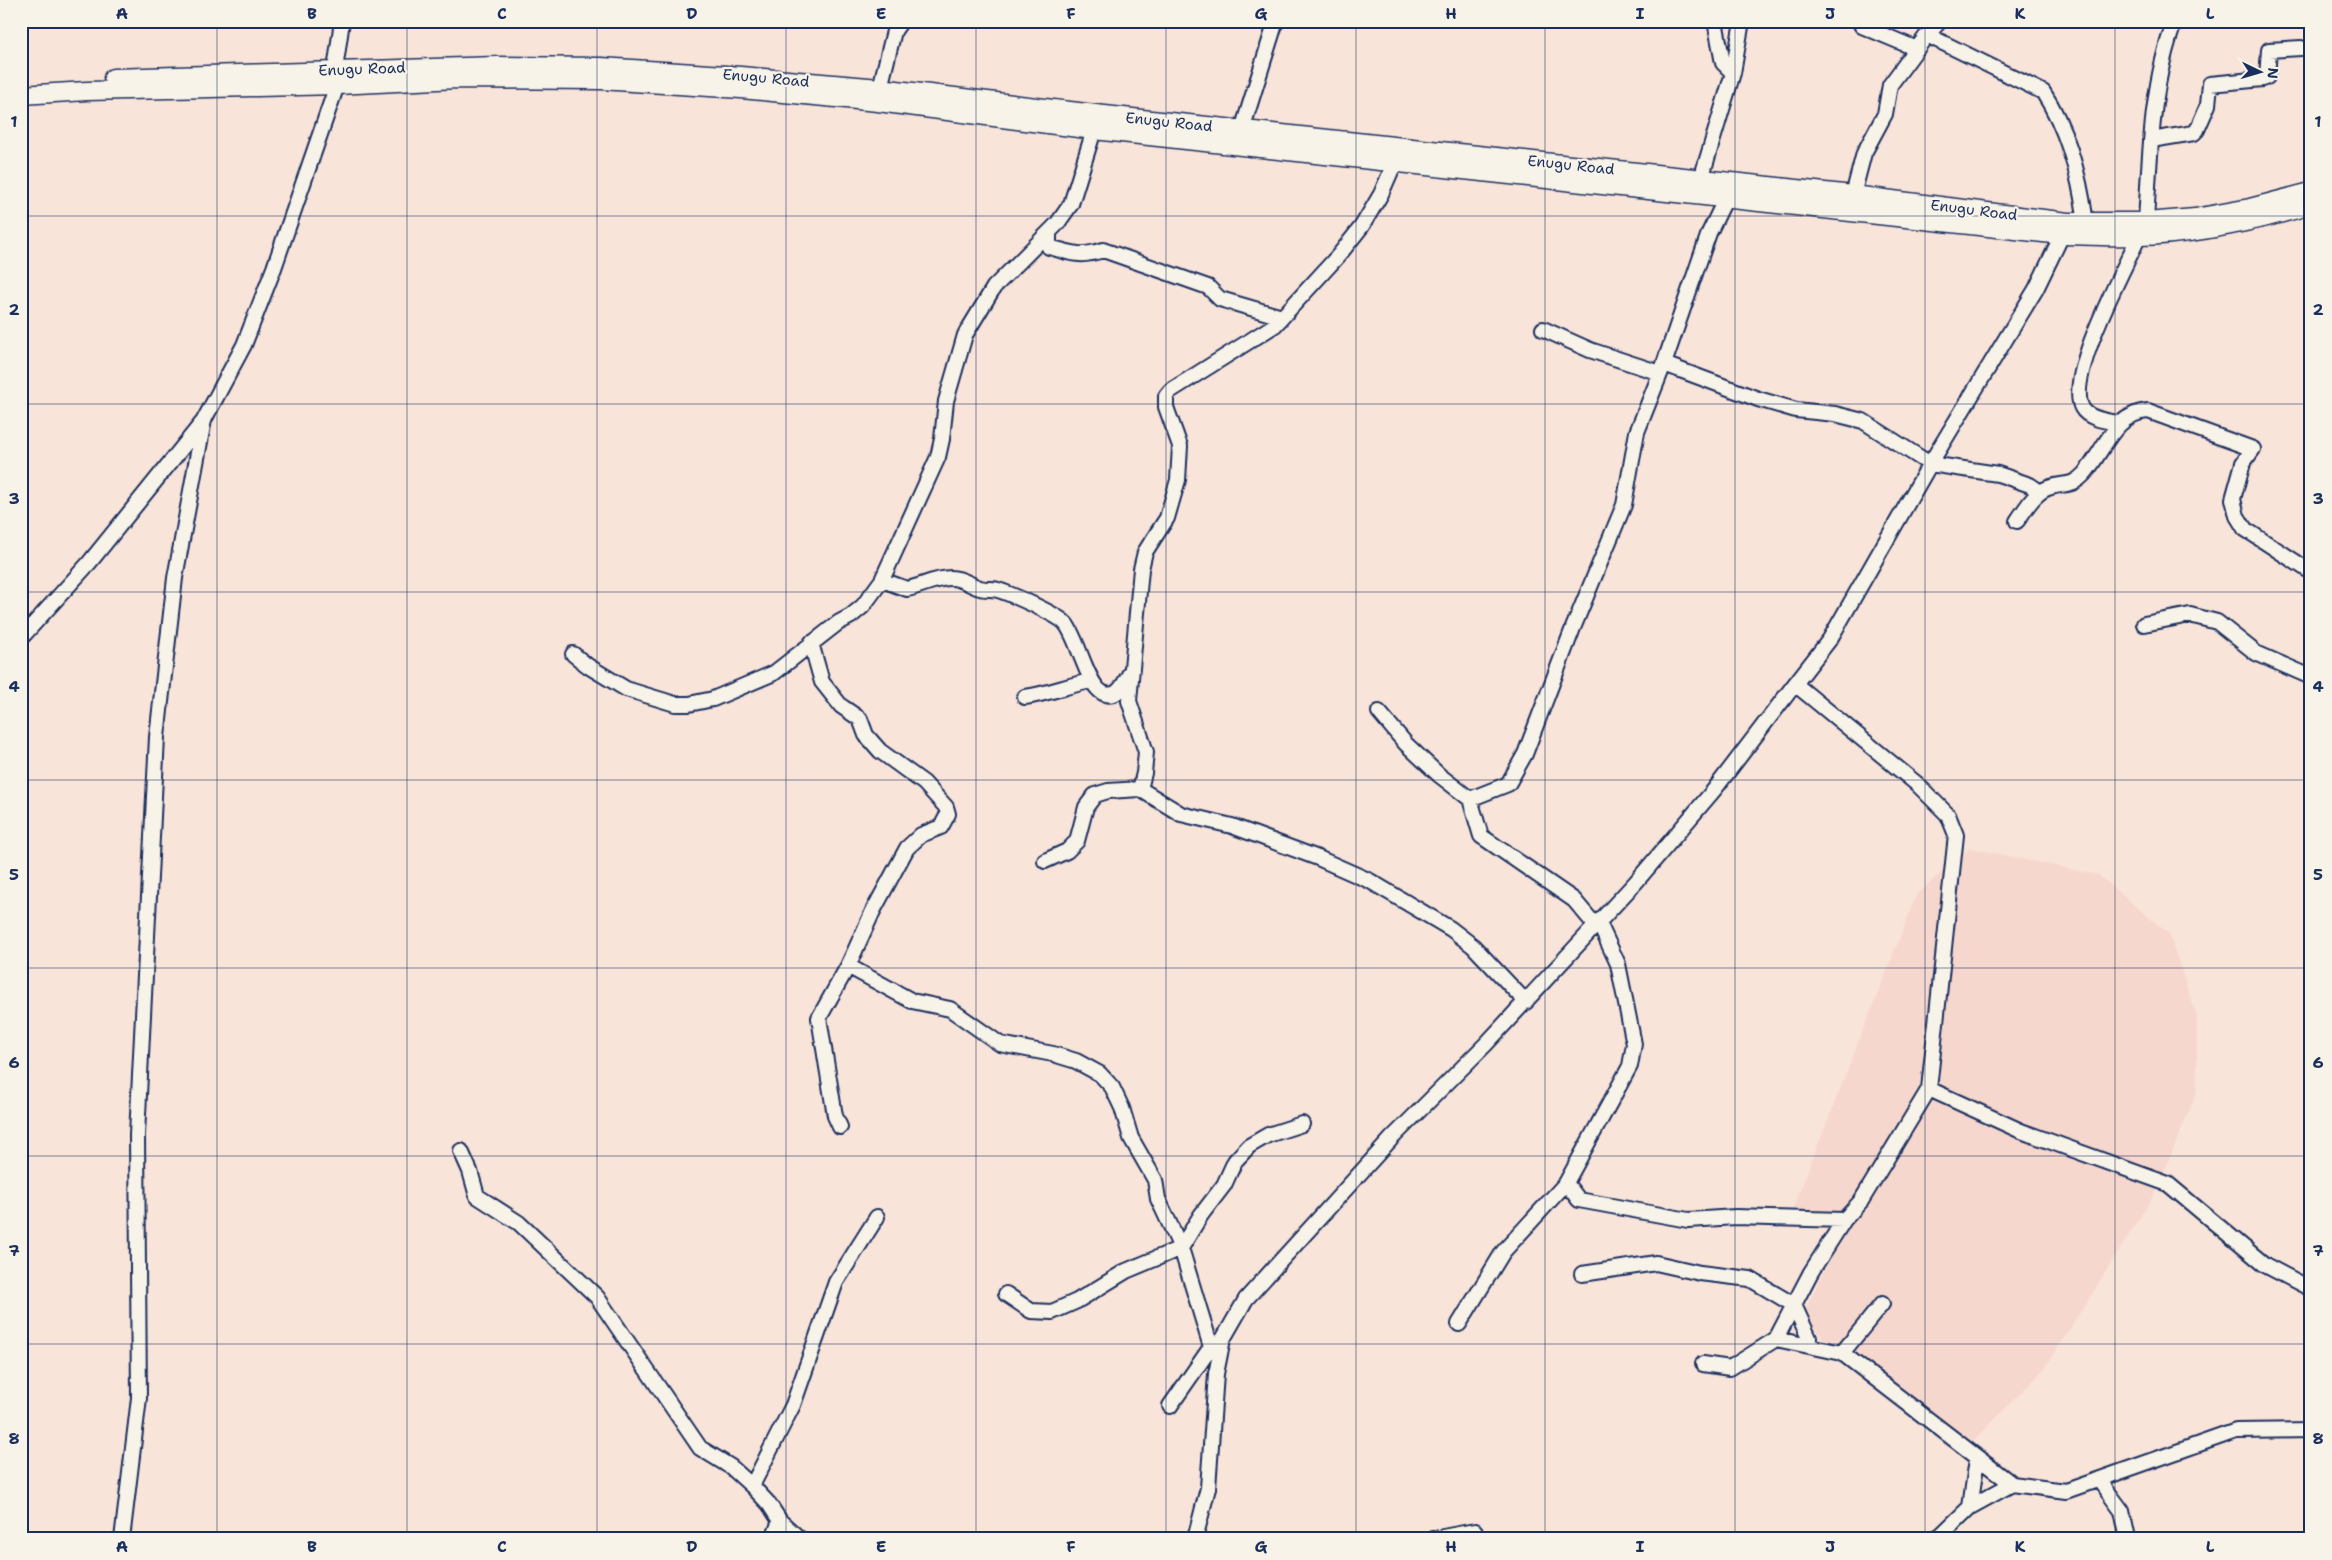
<svg xmlns="http://www.w3.org/2000/svg" width="2332" height="1560" font-family="'Shantell Sans',sans-serif">
<rect width="100%" height="100%" fill="#f9e4da"/>
<filter id="ink" filterUnits="userSpaceOnUse"><feTurbulence type="fractalNoise" baseFrequency=".02" numOctaves="2"/><feDisplacementMap in="SourceGraphic" scale="10" xChannelSelector="R" yChannelSelector="G"/><feConvolveMatrix kernelMatrix="1 2 1 2 8 2 1 2 1" color-interpolation-filters="sRGB"/></filter>
<g filter="url(#ink)">
<path fill="#f6d7ce" d="M1970,848L2098,875L2169,934L2197,1016V1091L2156,1192L2045,1368L1962,1453L1834,1354L1804,1312L1845,1229L1790,1216L1917,894Z"/>
<g fill="none" stroke-linecap="round" stroke-linejoin="round">
<defs>
<path id="minor" d="M1715,21L1723,63L1733,73
M1859,21L1862,26L1917,49
M1927,35L1940,21
M880,88L894,31L901,21
M1242,130L1276,21
M2151,140L2194,133L2197,130L2208,105L2210,84L2263,79L2267,77L2269,50L2301,48
M1701,179L1733,73L1742,21
M1853,195L1864,153L1885,114L1890,85L1927,35L2043,92C2068,130 2080,178 2086,223
M2146,222C2150,155 2151,84 2175,21
M1049,233V247C1073,253 1078,258 1103,250L1208,287L1220,299L1282,317
M1543,329L1590,350L1660,373
M1664,364L1758,399L1796,410L1835,414L1863,421L1930,464L1998,474L2030,485L2040,492
M2119,423C2107,421 2088,419 2082,408C2065,377 2125,268 2139,236
M2017,521C2025,510 2034,493 2048,488C2064,482 2071,488 2084,474C2103,453 2114,413 2148,411L2253,449L2243,463L2233,499L2237,516L2245,529L2311,572
M882,580L907,589C922,586 935,578 951,578C962,578 970,585 980,588C986,590 992,588 998,590C1011,594 1059,615 1066,624C1079,641 1087,685 1103,693C1118,700 1124,683 1130,673
M2144,624L2190,615L2217,622L2256,653L2311,677
M21,638L89,563L202,423
M811,643L822,682L841,706L860,719L866,735L880,751L924,783L946,807L948,814L941,827L921,835L907,848L873,911L848,966L819,1018L835,1116L840,1127
M573,654L588,666L626,689L675,704H689L713,699L774,673L838,623L851,616L863,606L882,580L938,457L942,439L946,401L965,335L994,287L1057,224L1071,204L1094,130
M1025,697C1048,694 1068,685 1091,681
M1379,712L1406,744L1439,775L1470,799L1481,836L1574,900L1595,925
M1140,789L1144,773L1146,752L1129,701L1141,569L1145,552L1167,518L1178,480L1180,446L1166,407V396L1170,391L1275,325L1339,255L1362,226L1381,194L1395,162
M1470,799L1508,784L1525,754L1573,628L1624,505L1637,432L1664,364L1709,233L1726,198
M1045,861L1067,851L1077,841L1086,807L1095,795L1108,791L1140,789L1181,814L1232,826L1318,858L1370,881L1451,929L1473,946L1526,1002
M848,966L912,1001L950,1009L1000,1044L1053,1054L1076,1061L1100,1074L1112,1087L1122,1108L1131,1138L1155,1180L1158,1199L1181,1248L1211,1347
M1929,1089L2021,1131L2168,1184L2265,1265L2311,1289
M461,1151L470,1171L477,1196L519,1223L597,1297L700,1448L731,1467L752,1486L769,1504L780,1521L800,1539
M1566,1183L1579,1200L1688,1220L1736,1217L1844,1220L1861,1201L1929,1089L1956,835L1948,815L1917,784L1795,684
M1582,1274L1656,1263L1700,1273L1750,1279L1794,1305L1809,1338
M1006,1294L1031,1311L1052,1312L1077,1301L1126,1271L1181,1248L1201,1215L1224,1185L1235,1161L1249,1146L1268,1135L1302,1124
M1459,1324L1503,1252L1566,1183L1630,1066L1634,1044L1618,964L1598,921
M1776,1339L1842,1353L2012,1484L2066,1491L2236,1431L2311,1430
M1842,1353L1882,1304
M1703,1364L1730,1368L1776,1339L1811,1272L1844,1220
M1170,1406L1211,1347L1218,1342
M2099,1480L2122,1511L2128,1539
M752,1486L793,1405L836,1282L877,1217
M1970,1507L1977,1459
M122,1539L139,1398L137,1135L157,737L175,578L204,420L244,345L274,268L337,85L335,70L342,21
M773,1539L780,1521
M1195,1539L1208,1488L1216,1374L1223,1339L1246,1299L1392,1138L1486,1044L1635,883L1714,790L1795,684L1830,639L1930,464L2036,289L2062,235
M1432,1539L1475,1531
M1934,1539L1941,1535L1970,1507L2012,1484"/>
<path id="major" d="M113,78L497,66L601,67L741,76L880,88L1095,114L1853,195L2068,222H2146L2195,218L2250,208L2311,192
M21,95L87,91L337,85L457,79L601,80L741,89L878,102L1094,130L2062,235C2087,235 2113,237 2138,236C2196,235 2256,221 2311,205"/>
</defs>
<use href="#minor" stroke="#1b2f5e" stroke-width="18"/>
<use href="#major" stroke="#1b2f5e" stroke-width="21"/>
<use href="#minor" stroke="#f7f3e8" stroke-width="14"/>
<use href="#major" stroke="#f7f3e8" stroke-width="18"/>
</g>
</g>
<path fill="none" stroke="#1b2f5e" stroke-width="1" stroke-opacity="0.55" d="M217,21V1539M407,21V1539M597,21V1539M786,21V1539M976,21V1539M1166,21V1539M1356,21V1539M1545,21V1539M1735,21V1539M1925,21V1539M2115,21V1539M21,216H2311M21,404H2311M21,592H2311M21,780H2311M21,968H2311M21,1156H2311M21,1344H2311"/>
<g text-anchor="middle" stroke-width="4.5" stroke-linejoin="round" paint-order="stroke">
<g font-size="15" fill="#1b2f5e" stroke="#f7f3e8">
<text transform="translate(362 69) rotate(-2)" y="5">Enugu Road</text>
<text transform="translate(766 78) rotate(5)" y="5">Enugu Road</text>
<text transform="translate(1169 122) rotate(6)" y="5">Enugu Road</text>
<text transform="translate(1571 165) rotate(6)" y="5">Enugu Road</text>
<text transform="translate(1974 210) rotate(7)" y="5">Enugu Road</text>
</g>
</g>
<rect width="2332" height="1560" fill="none" stroke="#f7f3e8" stroke-width="55"/>
<g transform="translate(2260 72) rotate(95)" stroke="#f7f3e8" stroke-width="4" paint-order="stroke">
<path d="M0-4L9 19L0 12L-9 19Z" fill="#1b2f5e"/>
<text y="-8" font-size="14" font-weight="bold" text-anchor="middle" fill="#1b2f5e">N</text>
</g>
<rect x="28" y="28" width="2276" height="1504" fill="none" stroke="#1b2f5e" stroke-width="2"/>
<g font-size="16" text-anchor="middle" font-weight="bold" fill="#1b2f5e">
<text x="122" y="19">A</text>
<text x="312" y="19">B</text>
<text x="502" y="19">C</text>
<text x="692" y="19">D</text>
<text x="881" y="19">E</text>
<text x="1071" y="19">F</text>
<text x="1261" y="19">G</text>
<text x="1451" y="19">H</text>
<text x="1640" y="19">I</text>
<text x="1830" y="19">J</text>
<text x="2020" y="19">K</text>
<text x="2210" y="19">L</text>
<text x="14" y="127">1</text>
<text x="2318" y="127">1</text>
<text x="14" y="315">2</text>
<text x="2318" y="315">2</text>
<text x="14" y="504">3</text>
<text x="2318" y="504">3</text>
<text x="14" y="692">4</text>
<text x="2318" y="692">4</text>
<text x="14" y="880">5</text>
<text x="2318" y="880">5</text>
<text x="14" y="1068">6</text>
<text x="2318" y="1068">6</text>
<text x="14" y="1256">7</text>
<text x="2318" y="1256">7</text>
<text x="14" y="1444">8</text>
<text x="2318" y="1444">8</text>
<text x="122" y="1552">A</text>
<text x="312" y="1552">B</text>
<text x="502" y="1552">C</text>
<text x="692" y="1552">D</text>
<text x="881" y="1552">E</text>
<text x="1071" y="1552">F</text>
<text x="1261" y="1552">G</text>
<text x="1451" y="1552">H</text>
<text x="1640" y="1552">I</text>
<text x="1830" y="1552">J</text>
<text x="2020" y="1552">K</text>
<text x="2210" y="1552">L</text>
</g>
</svg>
